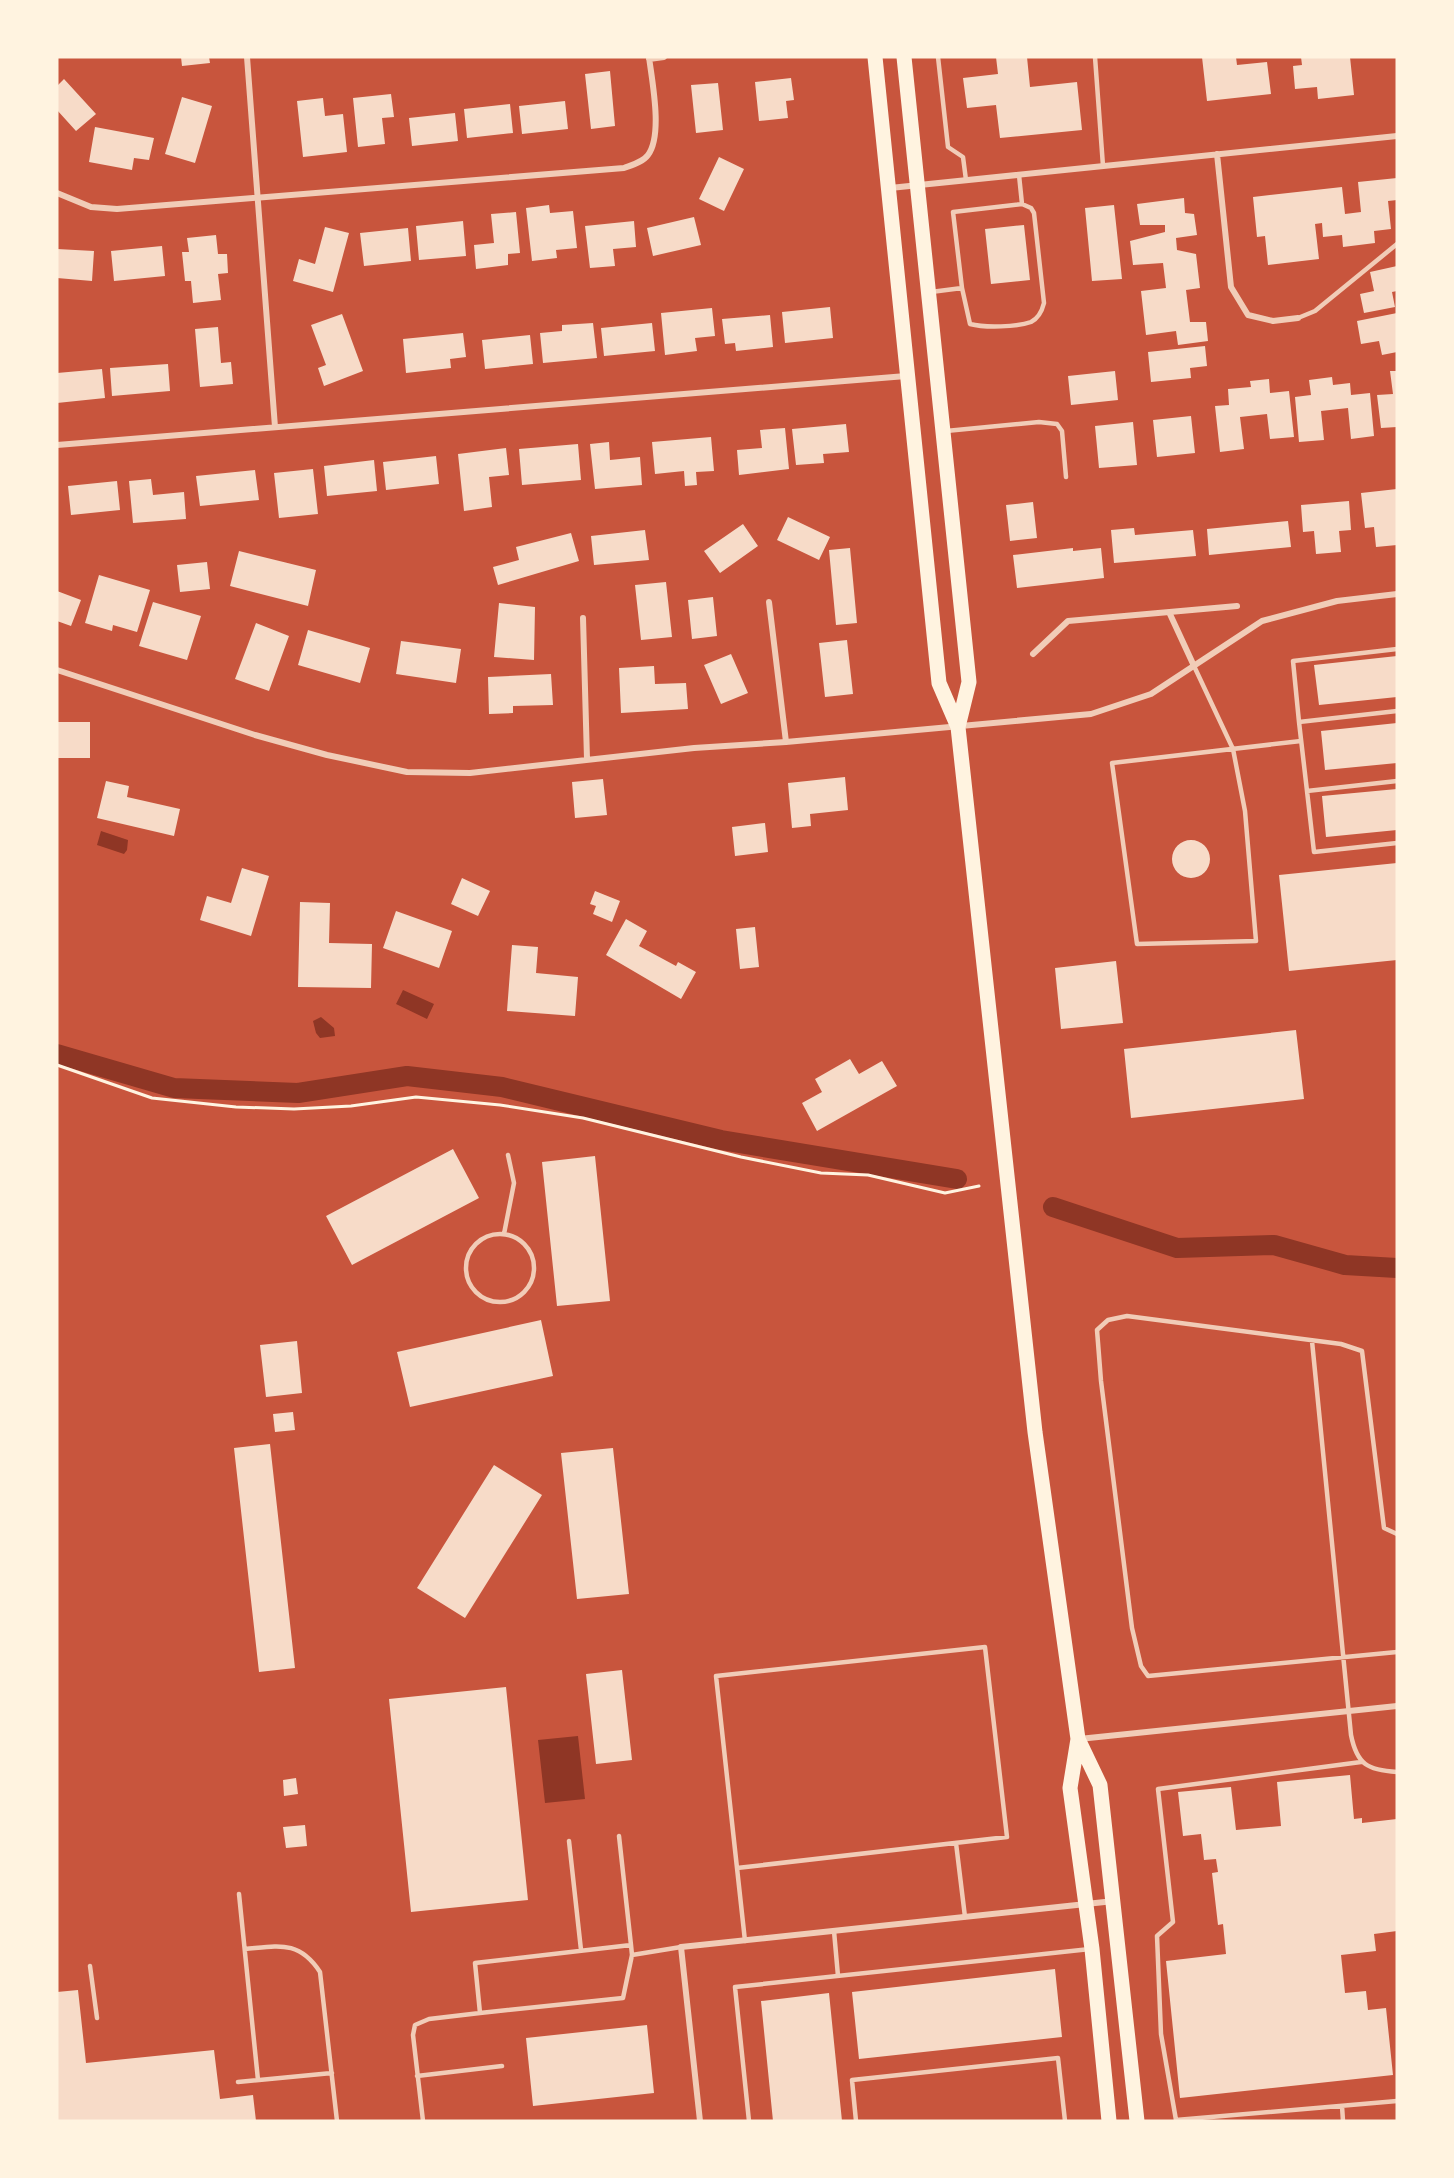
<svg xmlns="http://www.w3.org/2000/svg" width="1454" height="2178" font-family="Manrope,sans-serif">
<rect width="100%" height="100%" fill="#c8553d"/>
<path fill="#8f3625" d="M101,831L128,840L127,850L124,854L97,845Z
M403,990L434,1004L427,1019L396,1004Z
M321,1017L334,1028L335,1036L320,1038L316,1033L313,1021Z
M578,1736L585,1799L545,1803L538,1740Z"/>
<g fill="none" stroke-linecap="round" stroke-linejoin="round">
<path stroke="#8f3625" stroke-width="20" d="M57,1054L174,1088L298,1093L407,1076L502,1087L721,1140L957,1179
M1053,1207L1177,1248L1274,1245L1345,1265L1397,1268"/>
</g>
<path fill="#f7dbc8" d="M181,57H209L210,63L182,66Z
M996,57H1027L1030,87L1077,82L1082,130L1000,138L996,105L967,108L963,78L998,74Z
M1202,57H1236L1237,65L1267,62L1271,94L1207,101Z
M1301,57H1350L1354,95L1318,99L1317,87L1295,89L1293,66L1302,65Z
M610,71L615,126L591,129L585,74Z
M791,78L794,100L786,101L788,118L759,121L755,82Z
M64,79L96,114L76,131L57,110V86Z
M718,83L723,130L696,133L691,85Z
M391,94L394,117L382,118L385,144L358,147L353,98Z
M182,97L212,106L195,163L165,154Z
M323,98L325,116L343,114L347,152L303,157L297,101Z
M565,101L568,129L522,134L519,106Z
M510,104L513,133L467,138L464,109Z
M455,113L458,141L412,146L409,118Z
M95,127L154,138L149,160L134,158L132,170L89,162Z
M719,157L744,169L724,211L699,199Z
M1397,178V200L1388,201L1391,229L1374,231L1375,243L1343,247L1342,235L1323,237L1322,223L1315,224L1319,259L1268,265L1265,236L1257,237L1253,197L1342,187L1345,214L1361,212L1358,182Z
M1184,198L1185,213L1194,214L1197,235L1176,238L1177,250L1196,254L1200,288L1186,290L1190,322H1206L1208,341L1178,345L1176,331L1146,335L1141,291L1166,288L1163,263L1133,265L1130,241L1165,232V225H1140L1137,204Z
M549,205L550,213L573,211L577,248L556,250L557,258L532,261L526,208Z
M1114,205L1122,279L1092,281L1085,208Z
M516,212L520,253L508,254V265L476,269L474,245L494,243L491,214Z
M694,217L701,245L653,256L647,228Z
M463,221L466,256L419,260L416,226Z
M634,221L636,247L613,249L615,266L590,268L585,226Z
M1024,225L1030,280L991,284L985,229Z
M325,227L349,233L333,292L293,281L299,259L315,264Z
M408,228L411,261L364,266L360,233Z
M216,235L218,254H227L228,273L218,274L221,300L193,303L191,281H185L182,252H189L187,238Z
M162,246L165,276L114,281L111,251Z
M57,249L94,251L92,281L57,278Z
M1397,266V291L1392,292L1395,307L1364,313L1360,294L1374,291L1370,272Z
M830,307L833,338L785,343L782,312Z
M712,308L715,336L695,338L697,351L665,355L661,313Z
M1397,313V352L1382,355L1379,341L1361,344L1357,321Z
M342,314L363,371L324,386L318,368L326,365L311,325Z
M770,315L773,347L736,351L735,343L725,344L722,319Z
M593,323L597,358L543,363L540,333L562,331V325Z
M652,323L655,351L604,356L601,328Z
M218,327L221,363L231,362L233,384L200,387L195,329Z
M463,333L466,357L450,359L451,368L406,373L403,339Z
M530,335L533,364L485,369L482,340Z
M1205,346L1207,366L1190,368L1191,378L1151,382L1148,352Z
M168,364L170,391L112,396L110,368Z
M102,369L105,398L57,403V373Z
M1115,371L1118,400L1071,405L1068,376Z
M1390,371H1397V427L1381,428L1377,395L1393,394Z
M1332,377L1333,385L1350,383L1351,395L1370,393L1374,436L1351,439L1348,408L1321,411L1324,440L1299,442L1295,397L1311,395L1309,380Z
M1269,379L1270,393L1289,391L1294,437L1270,439L1267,414L1240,417L1244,449L1220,452L1215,406L1229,405L1228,389L1251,387L1250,381Z
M1191,416L1195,453L1157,457L1153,420Z
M1133,422L1137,465L1099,468L1095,426Z
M846,424L849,452L823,454L824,463L796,465L792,429Z
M785,428L789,469L739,475L737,450L762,448L760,430Z
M711,437L714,471L696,472L697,485L685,486L684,471L655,474L652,442Z
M609,442L610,460L640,457L642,485L595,489L590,444Z
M578,444L581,480L522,485L519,449Z
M506,448L509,475L489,477L492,507L464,511L458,454Z
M436,456L439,484L386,490L383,462Z
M374,460L377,491L327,496L324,466Z
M313,469L318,514L279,518L274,473Z
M255,470L259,500L200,506L196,476Z
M151,479L153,495L184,492L186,519L133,523L129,481Z
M117,481L120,510L71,515L68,486Z
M1397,489V545L1376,547L1374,527L1365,528L1361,493Z
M1349,501L1351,530L1339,531L1341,552L1316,554L1314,531L1303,532L1301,505Z
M1033,502L1037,538L1010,541L1006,505Z
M788,517L830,537L819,560L777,540Z
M1288,521L1291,547L1209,555L1207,529Z
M743,524L758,546L720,573L704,551Z
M1134,528L1135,535L1193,530L1196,556L1114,563L1111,530Z
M645,530L649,560L594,565L591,536Z
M571,533L579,561L498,585L493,567L519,560L516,547Z
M850,548L857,623L836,625L829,550Z
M1073,548V551L1101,548L1104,578L1017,588L1013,555Z
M239,551L316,570L308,606L230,586Z
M207,562L210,589L180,592L177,565Z
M99,575L150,590L137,632L113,625L112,631L85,623Z
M666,582L672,637L641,640L635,585Z
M57,591L81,600L71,626L57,621Z
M713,597L717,636L692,639L688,600Z
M153,602L201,616L187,660L139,646Z
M499,603L535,607L534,660L494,657Z
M256,623L289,636L269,691L235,679Z
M308,630L370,648L360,683L298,665Z
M847,640L853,694L825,697L819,643Z
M401,641L461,649L456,683L396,674Z
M731,654L748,693L721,704L704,665Z
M1397,656V697L1319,705L1314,665Z
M654,666L655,684L686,683L688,709L621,713L619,668Z
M551,674L553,705L513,706V713L489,714L488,677Z
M58,722H90V758H57Z
M1397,723V763L1325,770L1321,731Z
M845,777L848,810L810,814L811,826L792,828L788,783Z
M603,779L607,815L575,818L572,782Z
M106,781L129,786L127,797L180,809L174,836L97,818Z
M1397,789V830L1326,837L1322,796Z
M765,823L768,852L735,856L732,827Z
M1172 859a19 19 0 1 1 38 0a19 19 0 1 1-38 0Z
M1397,863V960L1289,971L1279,875Z
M242,868L269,876L251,936L200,920L207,896L231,903Z
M462,878L490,891L478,916L451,904Z
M595,891L620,901L612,922L593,914L596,906L590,904Z
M300,902L330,903L329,943L372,944L371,988L298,987Z
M396,911L452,931L439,968L383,948Z
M626,919L647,931L639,946L676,966L678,962L696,972L681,999L606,955Z
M755,927L759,967L740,969L736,929Z
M512,945L538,947L536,973L578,977L575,1016L507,1011Z
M1116,961L1123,1023L1061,1029L1055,968Z
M1296,1030L1304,1099L1131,1118L1124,1049Z
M850,1059L859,1074L882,1061L897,1086L817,1131L802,1103L822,1092L815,1079Z
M453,1149L479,1198L352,1265L326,1216Z
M595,1156L610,1301L557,1306L542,1162Z
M541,1320L553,1376L410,1407L397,1352Z
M297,1341L302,1393L266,1397L260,1345Z
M293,1412L295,1430L275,1432L273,1414Z
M270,1444L295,1668L259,1672L234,1448Z
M613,1448L629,1594L577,1599L561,1453Z
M494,1465L542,1495L465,1618L417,1588Z
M622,1670L632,1760L596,1764L586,1674Z
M506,1687L528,1900L411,1912L389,1699Z
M1350,1775L1354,1819L1362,1818V1823L1397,1819V1931L1374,1934L1376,1951L1341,1955L1345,1993L1366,1991L1368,2010L1386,2008L1393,2075L1180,2098L1166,1961L1226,1954L1223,1924L1218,1925L1212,1873L1218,1872L1216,1859L1204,1860L1201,1834L1183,1836L1178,1792L1231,1787L1236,1830L1281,1826L1277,1782Z
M296,1778L298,1794L284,1796L283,1780Z
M305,1825L307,1846L286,1848L283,1827Z
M1055,1969L1062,2037L859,2059L852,1992Z
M78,1990L86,2063L214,2050L220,2099L253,2095L256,2121H57V1992Z
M829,1993L842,2121H773L761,2001Z
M647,2025L654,2093L533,2106L526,2038Z"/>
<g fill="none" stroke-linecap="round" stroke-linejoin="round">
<path stroke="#fff3e0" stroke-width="3" d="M57,1065L152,1098L236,1107L294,1109L351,1106L416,1097L500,1105L583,1118L741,1157L821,1173L868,1175L945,1193L979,1186"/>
<path stroke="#f1ccb7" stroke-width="4.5" d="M938,57L948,147L963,157L966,180
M1095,57L1103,166
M962,288L970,324C985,328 1017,327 1031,322C1039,318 1042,311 1044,303L1034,213L1031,208L1022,204
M931,292L962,288L953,212L1022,204L1019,175
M1298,318L1315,311L1397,244
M946,431L1039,422L1057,424L1062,431L1066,477
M1194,666L1233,749L1245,811L1256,941L1137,944L1112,763L1301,741
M1397,711L1299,722L1307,791L1397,781
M1299,722L1293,661L1397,649
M1307,791L1314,852L1397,843
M504,1234L514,1183L508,1155
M466 1268a34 34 0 1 1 68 0a34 34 0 1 1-68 0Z
M1312,1341L1351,1735C1357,1765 1368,1770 1397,1772
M1397,1534L1384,1528L1362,1351L1341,1344L1127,1316L1108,1320L1097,1330L1101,1381L1132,1628L1141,1666L1148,1676L1397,1652
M985,1647L1007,1837L737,1868L716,1676Z
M1361,1762L1158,1789L1173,1922L1157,1936L1161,2034L1176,2120L1397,2101
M619,1836L631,1945
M569,1841L581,1950
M956,1843L965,1917
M737,1868L745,1941
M239,1894L258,2080
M834,1931L838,1976
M245,1949C279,1946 299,1940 320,1972L337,2121
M632,1955L631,1945L475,1963L480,2013L623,1998L632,1955L681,1947
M90,1966L97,2018
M417,2076L502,2066
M238,2082L332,2073
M1342,2106L1343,2121
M423,2121L413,2035L415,2025L429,2019L480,2013
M749,2121L735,1987L1090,1949
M856,2121L852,2080L1058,2058L1065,2121"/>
<path stroke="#f1ccb7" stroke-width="6" d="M247,57L275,427
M649,59L664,57
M1217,154L1231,287L1248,315L1273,321L1298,318
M890,188L1397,136
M57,193L91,207L117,209L624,168C632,165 643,162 648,155C663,135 652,81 649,57
M57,445L906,376
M769,602L786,742
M1169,612L1194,666
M583,618L587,759
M1033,654L1068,621L1237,606
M57,670L255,735L327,755L407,772L470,773L694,748L786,742L1091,714L1151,694L1262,621L1337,601L1397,594
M1079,1739L1397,1706
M700,2121L681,1947L1114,1901"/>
<path stroke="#fff3e0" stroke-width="15" d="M875,57L939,683L958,727L1035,1432L1078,1739L1100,1785L1137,2121
M904,57L969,682L958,727
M1078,1739L1070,1788L1092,1949L1109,2121"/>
</g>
<rect width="1454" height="2178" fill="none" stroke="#fff3e0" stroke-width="117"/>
</svg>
